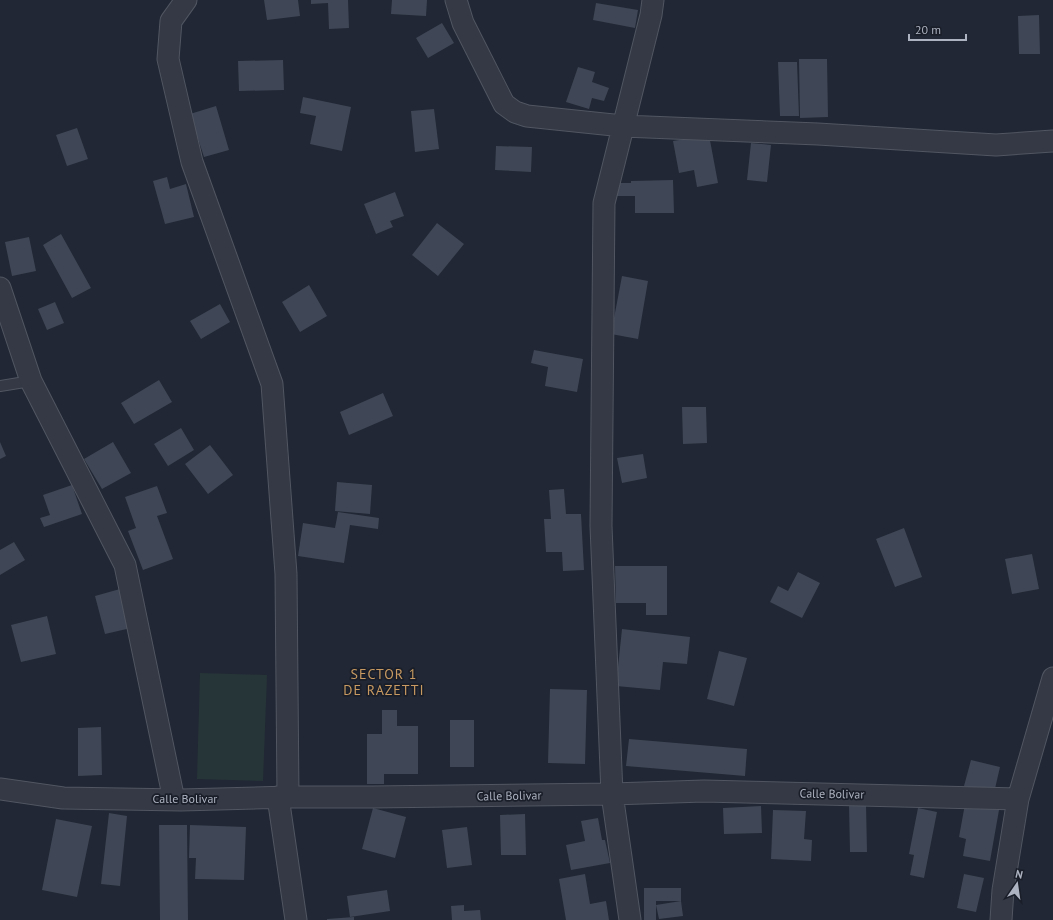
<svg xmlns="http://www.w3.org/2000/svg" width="1053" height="920" font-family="'PT Sans',sans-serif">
<rect width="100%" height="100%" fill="#212734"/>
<path fill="#263538" d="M200,673L267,675L263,781L197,779Z"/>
<path fill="#3f4655" d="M264,0H298L300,16L267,20Z
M311,0H348L349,28L329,29L328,3L311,4Z
M392,0H427L426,16L391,14Z
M596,3L638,10L635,28L593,20Z
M1039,15L1040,54H1019L1018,16Z
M442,23L454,43L428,58L416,38Z
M799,59H827L828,117L800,118Z
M283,60L284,90L239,91L238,61Z
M778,62H797L799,116H780Z
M578,67L595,72L592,82L609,88L604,101L592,98L589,109L566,102Z
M303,97L351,107L342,151L310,144L316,116L300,113Z
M216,106L229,150L204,157L190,114Z
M434,109L439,149L415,152L411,111Z
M77,128L88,159L67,166L56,135Z
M709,135L718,183L697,187L694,170L679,173L673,141Z
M751,143L771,145L767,182L747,180Z
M496,146L532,147L531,172L495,170Z
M167,177L170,189L186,184L194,217L165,224L153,181Z
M673,180L674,213H635V196H615V183H631V181Z
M395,192L404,216L390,221L393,227L376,234L364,204Z
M437,223L464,244L438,276L412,255Z
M61,234L91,288L72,298L43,245Z
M29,237L36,271L12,276L5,242Z
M622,276L648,281L638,339L611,334Z
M309,285L327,316L300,332L282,302Z
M55,302L64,323L47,330L38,309Z
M220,304L230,322L201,339L190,321Z
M534,350L583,359L577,392L545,386L548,367L531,363Z
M159,380L172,402L134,424L121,403Z
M383,393L393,416L349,435L340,412Z
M682,407H706L707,443L683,444Z
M181,428L194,450L168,466L154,444Z
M0,442L6,456L0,459Z
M113,442L131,473L102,489L84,459Z
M210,445L233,475L208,494L185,464Z
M643,454L647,478L622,483L617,458Z
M337,482L372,485L370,514L335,511Z
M72,485L82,514L44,527L40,518L50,515L43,495Z
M157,486L167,513L157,516L173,559L143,570L128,531L136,528L125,497Z
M564,489L566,514H581L584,570L563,571L562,552H546L544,519H551L549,490Z
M338,512L379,518L378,529L350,525L344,563L298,556L303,523L335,528Z
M904,528L922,577L895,587L876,539Z
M14,542L25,560L0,575V550Z
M1032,554L1039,589L1012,594L1005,559Z
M615,566H667V615H646V603H616Z
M798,572L820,583L802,618L770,602L778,586L788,591Z
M120,589L131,628L105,634L95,596Z
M47,616L56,654L21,662L11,625Z
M622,629L690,637L687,664L663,662L660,690L616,686Z
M719,651L747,658L734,706L707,699Z
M550,689L587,690L585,764L548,763Z
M382,710H397V726H418V774H384V784H367V734H382Z
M450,720H474V767H450Z
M101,727L102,775L78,776V728Z
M629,739L747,749L745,776L626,766Z
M971,760L1000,767L994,793L964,786Z
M849,804H866L867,852H850Z
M965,804L999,810L990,861L963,856L966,839L959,837Z
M761,806L762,833L724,834L723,808Z
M373,808L406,817L395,858L362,849Z
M918,808L937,812L924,878L910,875L914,855L909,854Z
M773,810L806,811L804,839L812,840L811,861L771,859Z
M109,813L127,816L120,886L101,884Z
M525,814L526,855H501L500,815Z
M598,818L602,840H605L610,863L571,870L566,845L585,841L581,821Z
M56,819L92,826L77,897L42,890Z
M159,825H187L188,920H160Z
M190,825L246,827L244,880L195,879L196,858H189Z
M467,827L472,865L447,868L442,830Z
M585,874L590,904L606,901L609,920H566L559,879Z
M964,874L984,878L976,912L957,908Z
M644,888H681V901H656V920H644Z
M387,890L390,911L350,917L347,896Z
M681,901L683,916L659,919L656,905Z
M464,905V911L480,910L481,920H452L451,906Z
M354,917V920H327V919Z"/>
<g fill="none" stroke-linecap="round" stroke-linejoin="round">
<defs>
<path id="service" d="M0,386L31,381"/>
<path id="minor" d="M186,0L171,21L168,59L192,162L272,384L286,574L288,797
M456,0L463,23L504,104L515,112L527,116L623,126L818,134L996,145L1053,141
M0,288L31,381L125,565L174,800
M0,789L63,798L181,800L288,797H373L612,794L704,791L1018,799
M278,797L296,920
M630,920L612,794L601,526L604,203L651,15L653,0
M1001,920L1003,890L1018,799L1053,678"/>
</defs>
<use href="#service" stroke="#515662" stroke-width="12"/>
<use href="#minor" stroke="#515662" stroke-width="23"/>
<use href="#service" stroke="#343945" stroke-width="10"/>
<use href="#minor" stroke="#343945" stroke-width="21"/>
</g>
<g text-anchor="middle" stroke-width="3.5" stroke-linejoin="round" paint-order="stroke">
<g font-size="12" fill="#aeb3c1" stroke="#191e29">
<text transform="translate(832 794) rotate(1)" y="4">Calle Bolivar</text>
<text transform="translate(509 796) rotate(-1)" y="4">Calle Bolivar</text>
<text x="185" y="803">Calle Bolivar</text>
</g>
<g font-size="14" letter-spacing="1" fill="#c99b62" stroke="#191e29">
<text x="384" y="679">SECTOR 1<tspan x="384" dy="16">DE RAZETTI</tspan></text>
</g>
</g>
<g transform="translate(1017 884) rotate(13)" stroke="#191e29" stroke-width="3" paint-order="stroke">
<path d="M0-3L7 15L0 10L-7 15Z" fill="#aeb3c1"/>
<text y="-6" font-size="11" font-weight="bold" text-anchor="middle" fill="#aeb3c1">N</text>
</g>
<path d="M909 34v6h57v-6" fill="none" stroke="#aeb3c1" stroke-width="2"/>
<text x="915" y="34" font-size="12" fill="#aeb3c1" stroke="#191e29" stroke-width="3" paint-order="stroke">20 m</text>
</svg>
